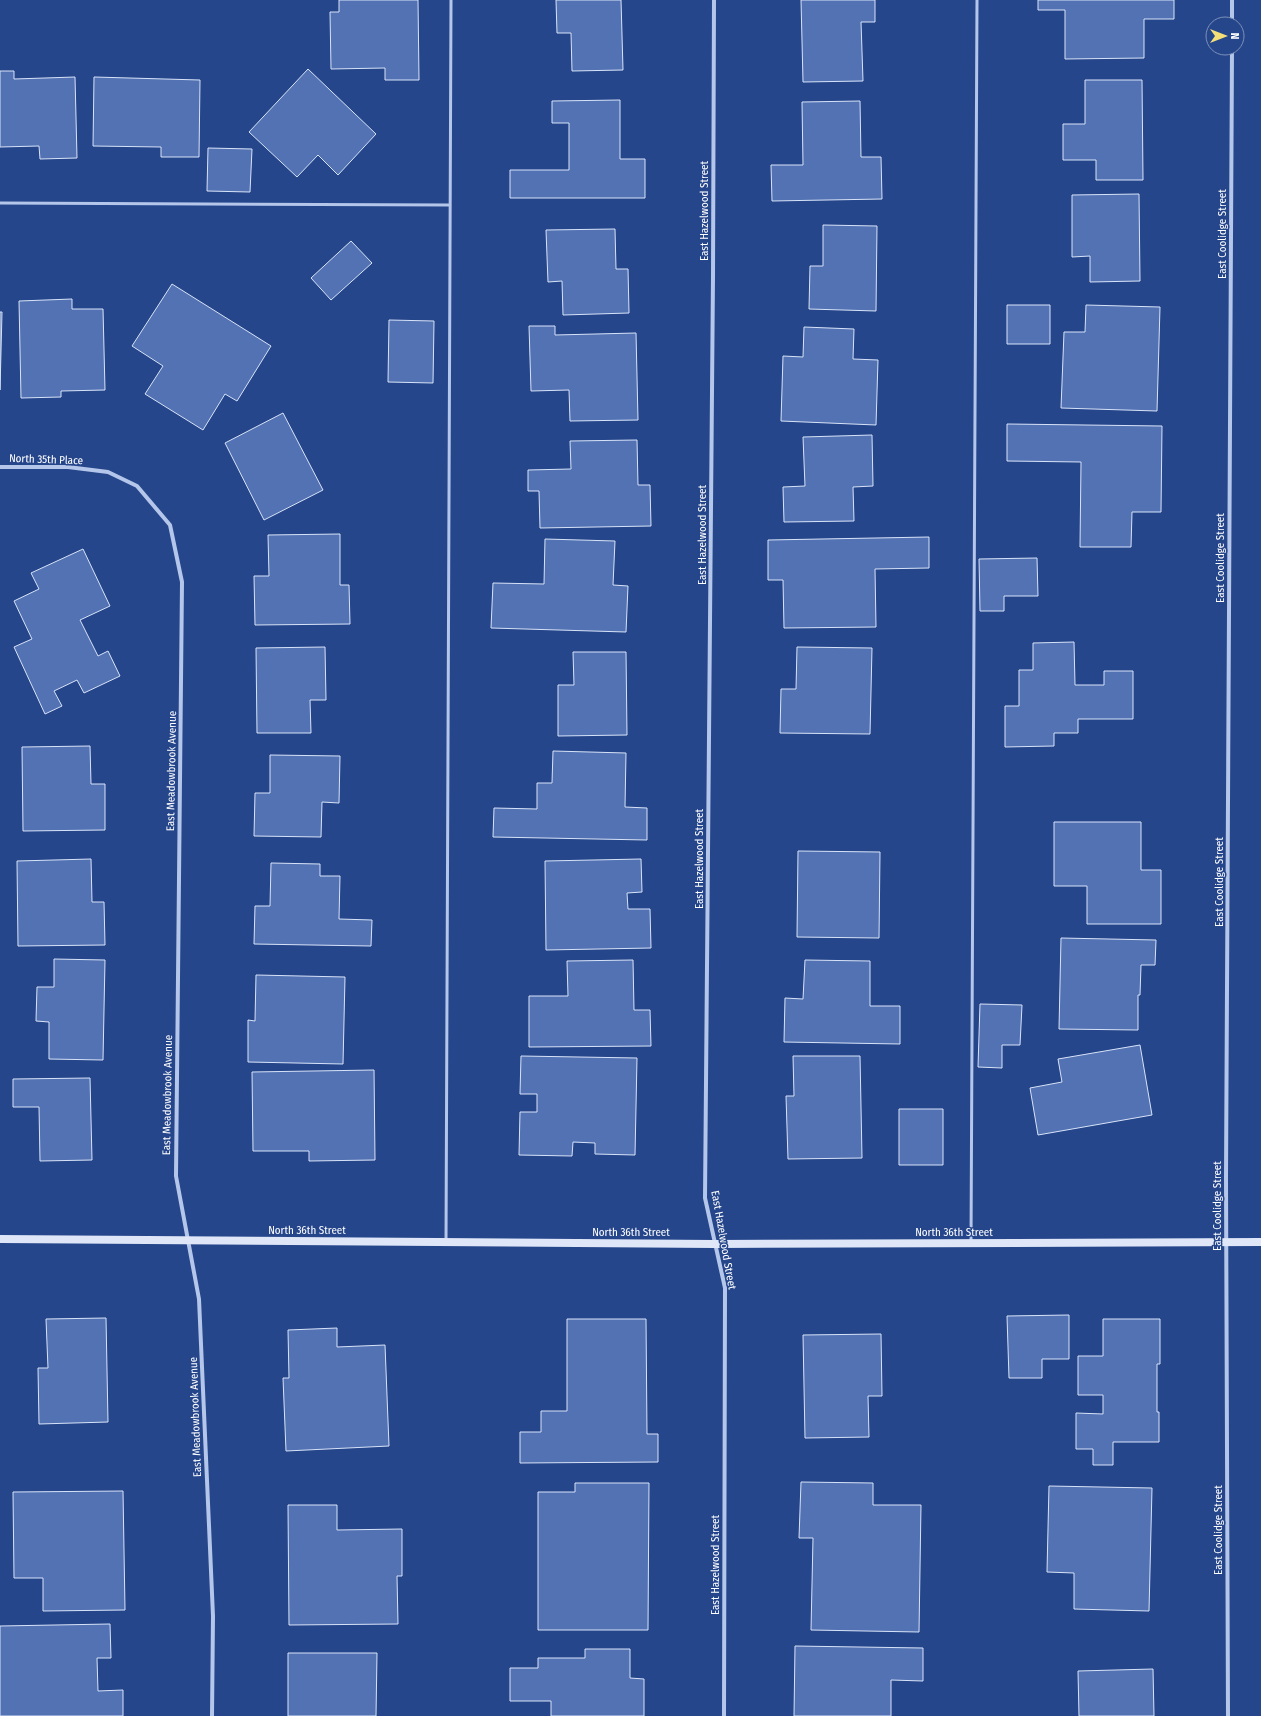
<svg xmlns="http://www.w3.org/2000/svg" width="1261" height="1716" font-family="'Fira Sans Condensed',sans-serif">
<rect width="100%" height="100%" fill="#26468b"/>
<path fill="#5272b3" stroke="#d8e3f8" d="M339,0H418L419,80H385V68L331,69L330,12H339Z
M556,0H621L623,70L572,71L571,33H557Z
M801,0H875V22H861L863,81L803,82Z
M1038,0H1174V19H1144V58L1065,59V10H1038Z
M308,69L376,134L338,175L318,155L297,177L249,132Z
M0,71H14V79L75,77L77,158L40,159L39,146L0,147Z
M94,77L200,80L199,157H161V147L93,146Z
M1085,80H1142L1143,180H1096V160H1063V124H1085Z
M620,100V159H645V198H510V170H569V123H552V101Z
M860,101L861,157H881L882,199L772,201L771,165H803L802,102Z
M208,148L252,149L250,192L207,191Z
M1139,194L1140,281L1090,282V256L1072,257V195Z
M823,225L877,226L876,311L809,309L810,266H823Z
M615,229L616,269H628L629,313L563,315L562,281L548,282L546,230Z
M351,241L372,263L331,300L311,278Z
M172,284L271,346L237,401L225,394L203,430L145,394L163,366L132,346Z
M72,299V309H103L105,390L61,391V397L21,398L19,301Z
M1007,305H1050V344H1007Z
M1086,305L1160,307L1157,411L1061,408L1064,332H1085Z
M0,312H2L0,390Z
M389,320L434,321L433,383L388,382Z
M529,326H555V335L636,333L638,420L570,421L569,390L531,391Z
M804,327L854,329L853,359L878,360L876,425L781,421L783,356L803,357Z
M283,413L323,490L264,520L225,443Z
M1007,424L1162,426L1161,512H1132L1131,547H1080L1081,462L1007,461Z
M872,435L873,486L853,487L854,521L784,522L783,487L805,486L803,437Z
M637,440L638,485H650L651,526L540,528L539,491H528V470L571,469L570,441Z
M340,534V585H349L350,624L255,625L254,576H269L268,535Z
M929,537V568L875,569L876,627L784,628L783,580H768V540Z
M545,539L615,541L613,585L628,586L626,632L491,628L493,583L544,584Z
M83,549L110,606L80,620L98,656L108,651L120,676L84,693L77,680L54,691L62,706L45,714L14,647L32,639L14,601L39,589L31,573Z
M1037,558L1038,596H1004V611H980L979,559Z
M1074,642L1075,685H1104V671H1133V719H1078V733H1054V746L1005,747V706H1019V670H1033V643Z
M325,647L326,700H310L311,733H257L256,648Z
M797,647L872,648L870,734L780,733L781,689H796Z
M573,652H626L627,735L558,736V685H574Z
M90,746L91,784H105V830L23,831L22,747Z
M553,751L626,753L625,807L647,808V840L493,837L494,808L537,809V783H552Z
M270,755L340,756L339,803L322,802L321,837L254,836L255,793H270Z
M1054,822H1141V870H1161V924H1087V886H1054Z
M798,851L880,852L879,938L797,937Z
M91,859L92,902H104L105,945L18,946L17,861Z
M641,859L642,892L627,893L628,909H650L651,948L546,950L545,861Z
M271,863L320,864V876H340L339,919L372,920L371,946L254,944L255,906H270Z
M1061,938L1156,940L1155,965H1141L1140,995H1138V1030L1059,1029Z
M54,959L105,960L103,1060L49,1059V1022L36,1021L37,987H54Z
M633,960L634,1010H650L651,1046L529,1047V996H568L567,961Z
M805,960L870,961V1006H900V1044L784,1042L785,998L803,999Z
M256,975L345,977L343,1064L248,1062V1020L255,1021Z
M980,1004L1022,1005L1020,1045H1002V1068L978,1067Z
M1140,1045L1152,1115L1038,1135L1030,1088L1062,1082L1058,1059Z
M521,1056L637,1058L635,1155L595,1154V1143L573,1142L572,1156L519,1155L520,1112H537V1094H520Z
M793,1056H860L862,1158L788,1159L786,1096H794Z
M374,1070L375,1160L309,1161V1151H253L252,1072Z
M90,1078L92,1160L40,1161L39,1107H13V1079Z
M899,1109H943V1165H899Z
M1069,1315V1359H1042V1378H1009L1007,1316Z
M106,1318L108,1422L39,1424L38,1368H48L46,1319Z
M567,1319H646L647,1434H658V1462L520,1463V1432H541V1411H567Z
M1103,1319H1160V1364H1157V1412H1159V1442H1113V1465H1093V1449H1076V1413L1103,1414V1395H1078V1356H1103Z
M337,1328V1347L385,1345L389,1446L286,1451L283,1378H289L288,1330Z
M881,1334L882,1396H868L869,1437L805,1438L803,1335Z
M801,1482L873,1483V1505H921L919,1632L811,1630L813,1538H799Z
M575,1483H649L648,1630H538V1492H575Z
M1049,1486L1152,1488L1149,1611L1074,1609V1573L1047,1572Z
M123,1491L125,1610L43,1611V1578H14L13,1492Z
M288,1505H337V1530L402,1529V1576H397L398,1624L289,1625Z
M110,1624L111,1658H97L98,1691L123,1690V1716H0V1626Z
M795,1646L923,1648V1681L891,1680V1716H794Z
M585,1649H630V1678L644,1679V1716H551V1701H510V1668H538V1658H585Z
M288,1653H377L376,1716H288Z
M1153,1669L1154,1716H1079L1078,1671Z"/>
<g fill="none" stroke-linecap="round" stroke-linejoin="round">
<path stroke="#b4c6ea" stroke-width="3" d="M0,203L449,205
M446,1242L451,0
M971,1243L977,0"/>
<path stroke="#b4c6ea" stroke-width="4" d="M714,0L713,276L705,1198L725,1288L724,1716
M1232,24V0
M0,467H68L108,472L137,486L170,525L182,582L176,1176L199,1299L213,1616L212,1716
M1228,1716L1226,1177L1232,48"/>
<path stroke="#dee6f8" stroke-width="8" d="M0,1239L715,1244L1261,1242"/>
</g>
<g text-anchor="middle" stroke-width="3" stroke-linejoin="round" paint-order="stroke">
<g font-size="11" fill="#fff" stroke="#26468b">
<text transform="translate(704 211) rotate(-90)" y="4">East Hazelwood Street</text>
<text transform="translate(1222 234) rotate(-90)" y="4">East Coolidge Street</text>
<text transform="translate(46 459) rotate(2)" y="4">North 35th Place</text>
<text transform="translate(702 535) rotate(-90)" y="4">East Hazelwood Street</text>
<text transform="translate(1220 558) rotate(-90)" y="4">East Coolidge Street</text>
<text transform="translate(171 771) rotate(-89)" y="4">East Meadowbrook Avenue</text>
<text transform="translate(699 859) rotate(-90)" y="4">East Hazelwood Street</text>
<text transform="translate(1219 882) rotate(-90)" y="4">East Coolidge Street</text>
<text transform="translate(167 1095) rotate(-89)" y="4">East Meadowbrook Avenue</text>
<text transform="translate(1217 1206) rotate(-90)" y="4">East Coolidge Street</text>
<text x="307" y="1234">North 36th Street</text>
<text x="631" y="1236">North 36th Street</text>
<text x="954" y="1236">North 36th Street</text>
<text transform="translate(724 1240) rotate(80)" y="4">East Hazelwood Street</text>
<text transform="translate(195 1417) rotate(-92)" y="4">East Meadowbrook Avenue</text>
<text transform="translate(1218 1530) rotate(-90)" y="4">East Coolidge Street</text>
<text transform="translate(715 1565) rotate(-90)" y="4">East Hazelwood Street</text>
</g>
</g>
<g transform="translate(1225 36) rotate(90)"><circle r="19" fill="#26468b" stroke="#7d90b9"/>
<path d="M0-3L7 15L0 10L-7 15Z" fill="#f3de78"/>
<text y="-6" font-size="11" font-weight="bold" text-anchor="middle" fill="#ffffff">N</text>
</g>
</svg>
